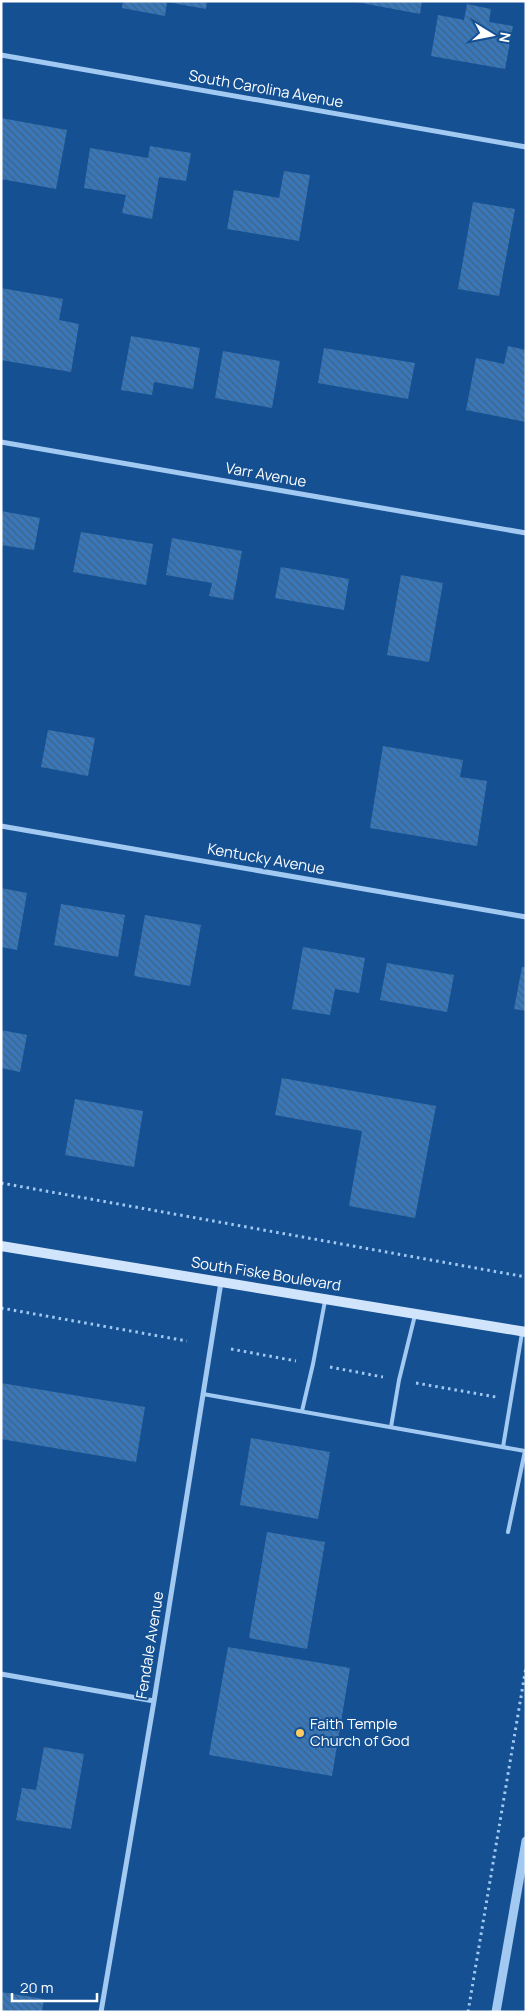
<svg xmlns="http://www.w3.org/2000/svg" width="527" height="2013" font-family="Manrope,sans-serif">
<defs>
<pattern id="building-back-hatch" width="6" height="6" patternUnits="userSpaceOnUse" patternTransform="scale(1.25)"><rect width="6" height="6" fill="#3877b9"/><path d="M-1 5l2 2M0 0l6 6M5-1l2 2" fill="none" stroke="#426282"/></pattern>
</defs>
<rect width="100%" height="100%" fill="#145092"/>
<path fill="url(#building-back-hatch)" d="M123,1H207L206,9L167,2L165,16L122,8Z
M351,1H422L420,14Z
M467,4L491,9L489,22L513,26L505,69L431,56L438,15L464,20Z
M1,118L67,130L56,189L1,179Z
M150,146L191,153L186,181L159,177L152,219L122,213L126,195L84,188L90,148L148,158Z
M284,171L310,175L299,241L227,229L234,190L279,198Z
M473,202L515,209L499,296L458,289Z
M1,288L63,299L59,320L79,324L71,372L1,360Z
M131,336L200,348L193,389L154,382L152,395L121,390Z
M508,346L526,350V422L466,410L476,358L504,364Z
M324,348L415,363L408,399L318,383Z
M223,351L280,361L272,408L215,398Z
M1,511L40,518L34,550L1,545Z
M81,532L153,544L146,585L73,572Z
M172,538L242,551L233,600L209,596L212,583L166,575Z
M281,567L349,579L344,610L275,598Z
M401,575L443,583L429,662L387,655Z
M48,730L95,738L88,776L41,767Z
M383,746L463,760L460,777L487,781L477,846L370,828Z
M1,888L27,893L17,950L1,947Z
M61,904L125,915L118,957L54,945Z
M145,915L201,925L190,986L134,976Z
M303,947L365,958L359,993L335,989L330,1015L292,1009Z
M387,963L454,975L447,1012L380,1000Z
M522,967H526V1011L514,1009Z
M1,1030L27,1035L20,1072L1,1068Z
M282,1078L436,1106L415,1218L349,1206L362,1131L275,1115Z
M75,1099L143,1111L134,1167L65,1155Z
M1,1383L145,1407L136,1462L1,1439Z
M251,1438L330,1452L318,1519L240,1505Z
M267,1532L325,1542L307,1649L249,1638Z
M228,1647L350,1668L332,1776L209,1755Z
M44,1747L84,1754L71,1829L16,1820L22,1788L36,1790Z
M1,1992L44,1999L42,2012H1Z"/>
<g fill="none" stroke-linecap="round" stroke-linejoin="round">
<path stroke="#a2c9f1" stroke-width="3" stroke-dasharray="2.5 4" stroke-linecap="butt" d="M1,1183L526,1277
M1,1308L187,1341
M231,1349L296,1361
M330,1367L383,1377
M416,1383L496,1397
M468,2012L526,1667"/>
<path stroke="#a2c9f1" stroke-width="4" d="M203,1394L525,1451L508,1532
M302,1411L313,1364L325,1301
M391,1427L399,1380L415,1315
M503,1447L522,1333"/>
<path stroke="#a2c9f1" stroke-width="5" d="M1,55L526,147
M1,442L526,533
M1,826L526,917
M1,1674L154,1701
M101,2012L154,1701L221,1282"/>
<path stroke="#a2c9f1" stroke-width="9" d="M496,2012L526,1841"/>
<path stroke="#d0e5fc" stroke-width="10" d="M1,1246L526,1332"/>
</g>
<circle fill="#ffcb62" stroke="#145092" stroke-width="2" cx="300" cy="1733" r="5"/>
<g text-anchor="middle" stroke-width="4" stroke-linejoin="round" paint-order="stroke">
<g font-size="15" fill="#fff" stroke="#145092">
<text transform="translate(266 89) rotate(10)" y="5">South Carolina Avenue</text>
<text transform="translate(266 475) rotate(10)" y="5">Varr Avenue</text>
<text transform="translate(266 859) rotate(10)" y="5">Kentucky Avenue</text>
<text transform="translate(266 1274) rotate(9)" y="5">South Fiske Boulevard</text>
<text transform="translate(150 1645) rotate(-81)" y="5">Fendale Avenue</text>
</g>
<g font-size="15" fill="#fff" stroke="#145092" text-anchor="start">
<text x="310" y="1729">Faith Temple<tspan x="310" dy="17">Church of God</tspan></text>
</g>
</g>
<rect width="527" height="2013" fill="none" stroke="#ffffff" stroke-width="5"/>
<g transform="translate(492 35) rotate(100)" stroke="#145092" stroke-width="4" paint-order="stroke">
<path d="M0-4L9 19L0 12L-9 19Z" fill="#ffffff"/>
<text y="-8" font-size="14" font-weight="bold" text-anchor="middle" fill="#ffffff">N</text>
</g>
<path d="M12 1993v8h85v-8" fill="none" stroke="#ffffff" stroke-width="2.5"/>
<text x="20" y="1993" font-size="15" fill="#ffffff" stroke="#145092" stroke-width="4" paint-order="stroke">20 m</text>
</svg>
